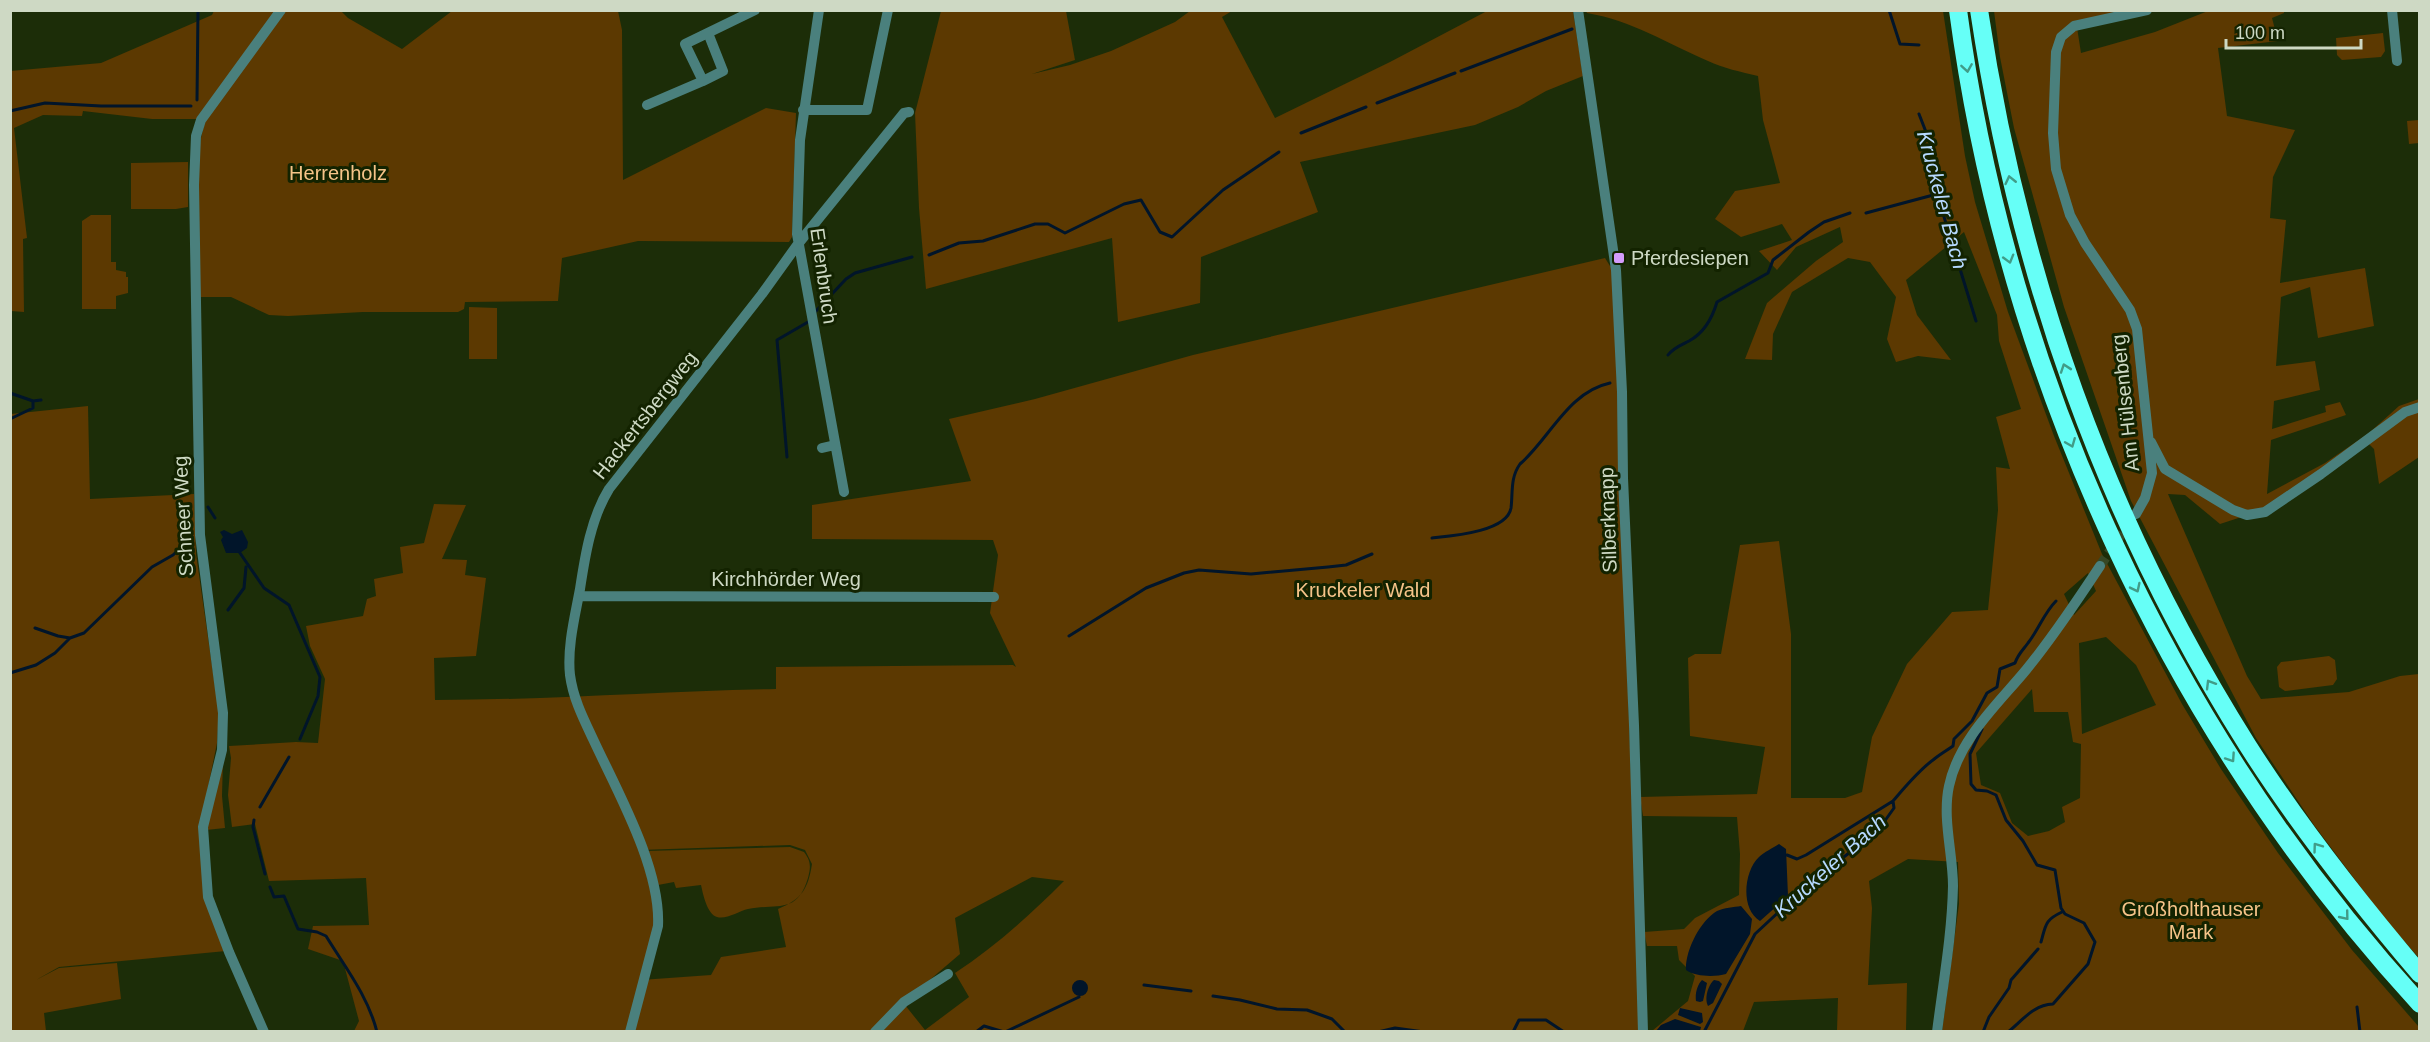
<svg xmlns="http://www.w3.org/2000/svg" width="2430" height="1042" font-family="Arial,sans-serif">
<rect width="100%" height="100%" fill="#1c2d08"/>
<path fill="#5c3901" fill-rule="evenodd" d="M214,11H341L348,18L402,49L452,11H618L622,30L623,180L766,108L796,113L792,237L789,242L638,241L562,258L558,301L465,302L464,309L458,312H363L288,316L269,315L231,297H200C199,243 189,169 206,119H152L83,111L82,116L43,115L14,128L27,238L23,239L24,312L11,311L10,71L101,63L212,15Z
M941,11H1066L1075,60L1032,74L1070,65L1111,51L1175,22L1190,11H1232L1222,17L1275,118L1390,62L1487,11H1573L1583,76L1546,91L1518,107L1475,125L1300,162L1318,212L1201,257L1200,303L1118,322L1112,238L926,289L919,208L915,113Z
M1586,11H1943L1965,156L1975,202L2008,312L2054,436L2102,554L2182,704L2221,769L2278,853L2352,950L2419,1027V1031H1942L1959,904L1958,862L1908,859L1869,881L1872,908L1868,985L1907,983L1906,1031H1837L1838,998L1754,1002L1743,1031H1652L1688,1001L1695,976L1679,960L1677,946H1647L1644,932L1684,929L1695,918L1739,895L1740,854L1737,817L1643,816L1640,797L1757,794L1765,747L1690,736L1688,658L1695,654H1721L1740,545L1779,541L1791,634V798H1845L1862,792L1872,737L1907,664L1952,612L1988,610L1998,510L1996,467L2010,469L1996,417L2021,409L1999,341L1997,315L1964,232L1906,280L1917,315L1951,360L1918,356L1896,362L1887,339L1896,297L1870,262L1848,258L1792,292L1773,334L1772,360L1745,359L1767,303L1816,261L1843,242L1840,227L1796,247L1777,270L1759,251L1792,240L1782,224L1741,237L1715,219L1735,191L1780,183L1763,120L1758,76C1741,72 1723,68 1708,61C1666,43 1633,21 1587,13ZM2088,573L2096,591L2074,615L2064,594ZM2106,637L2136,665L2156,705L2082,734L2079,643ZM2032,689L2034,712H2068L2073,742L2081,744L2080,798L2062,807L2065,822L2049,831L2028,836L2012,823L2000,793L1981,785L1976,753Z
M1994,11H2125L2076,21L2081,53L2155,32L2208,11H2284V13L2272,18L2278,41L2218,48L2227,116L2295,130L2273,177L2270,218L2286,220L2280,283L2365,268L2374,326L2318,338L2310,287L2281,297L2276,366L2315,361L2320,390L2274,401L2272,429L2326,412L2325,406L2340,402L2346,415L2271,440L2267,494L2325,463L2369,433L2399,406L2419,399V457L2379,484L2374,449L2367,442L2266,509L2220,524L2185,495L2168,494L2247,676L2261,699L2349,692L2400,676L2419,674V958L2383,917L2314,825L2256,738L2131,501L2064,307L2014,128L2000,57Z
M2383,33L2385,51L2381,57L2342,60L2337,55L2336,38Z
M2419,120V143L2409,144L2407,121Z
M188,162V207L176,209H131V163Z
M91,215H111V262H116V270L126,272V277H128V293L116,296V309H82V221Z
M1605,258L1610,266H1613L1640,1031H881L905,1005L925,1030L969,997L955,973C995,947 1030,915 1064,881L1032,877L955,918L960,954L870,1031H354L359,1021L343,961L308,949L313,926L369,925L366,878L269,881L255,824L232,827L228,795L231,758L229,746L296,742L318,743L325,679L310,646L306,626L363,616L367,599L376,596L374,579L403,573L400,547L424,543L434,504L466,505L442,559L467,560L465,575L486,578L476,656L434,658L435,700C549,700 662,691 776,689V667L1013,665L1016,667L990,613L998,555L993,540L812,539V505L971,481L949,419L1035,399L1193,355ZM790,845L805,850L812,864C808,889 802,899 778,909L786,947L721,957L711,975L641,980L655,927L654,903L640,850Z
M469,307L497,308V359H469Z
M88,406L90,499L194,494L196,554L219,714L217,743L200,827L204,897L226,951L59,967L36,980L59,968L117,963L121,999L44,1013L46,1031L11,1032V414Z
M2329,656L2335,660L2337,679L2333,685L2285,691L2279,687L2277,667L2281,662Z
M223,760L222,796L225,828L206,830Z
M790,847L804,852C811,861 811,867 808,878C797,915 777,903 748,909C739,911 726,920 717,917C707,914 703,894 701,885L676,888L674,882L658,885L646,851Z"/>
<path fill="#01152a" d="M224,530L232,534L242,530L248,542L247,548L240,553H226L221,540L223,537L220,532Z
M1779,844L1786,849L1788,896L1760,921C1740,909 1744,871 1759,857C1764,852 1773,848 1779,844Z
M1741,906L1752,919L1750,934L1726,974C1715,977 1696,977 1686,970C1685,951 1700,921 1717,911C1724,908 1734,907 1741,906Z
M1072 988a8 8 0 1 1 16 0a8 8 0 1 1-16 0Z
M1702,980L1707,983L1703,1001L1700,1002L1696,1001C1695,994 1697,985 1702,980Z
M1714,980L1719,981L1722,984L1713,1003L1708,1006C1704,999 1708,985 1714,980Z
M1680,1008L1702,1013L1703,1022L1700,1024L1678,1015Z
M1675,1019L1701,1027L1700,1031H1656L1661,1025Z"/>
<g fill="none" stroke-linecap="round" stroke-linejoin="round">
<path stroke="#01152a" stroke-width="3" d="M1889,10L1900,44L1919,45
M1461,71L1572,29
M197,100L198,10
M1377,103L1455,73
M10,111L45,103L101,106H191
M1919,114L1933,150L1937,194L1976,321
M1301,133L1366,107
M1866,213L1937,194
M929,255L959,243L983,241L1035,224H1048L1065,233L1124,204L1141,200L1160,232L1172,237L1223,190L1279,152
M816,311L846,279L855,273L912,257
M1668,355C1673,348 1681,345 1689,341C1704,333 1712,319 1717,302L1768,273L1773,260L1809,232L1824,222L1850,213
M10,393L33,401
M10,419L33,408V401L41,400
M787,457L777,340L808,322
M208,507L215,518
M1432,538C1451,536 1507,532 1511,508C1513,493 1510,478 1520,464C1550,438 1568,392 1610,383
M240,553L264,588L289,605L320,677L318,696L300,739
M228,610L244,588L246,567
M35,628L58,636L70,638
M1069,636L1146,588L1184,573L1199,570L1251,574L1328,567L1346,565L1372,554
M10,673L36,665L55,653L70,638L84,633L152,567L173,555L192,537
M1982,729L1970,754L1971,784L1976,790L1987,791L1996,795L2006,820L2023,841L2037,865L2055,870L2061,908L2065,914L2084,923L2095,942L2088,964L2053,1004C2033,1005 2023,1020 2008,1032
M260,807L289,757
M254,820L253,827L265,874
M1787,855L1797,859L1806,855L1893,801
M270,887L274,897L284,896L298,929L317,932L326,936C345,967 368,996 377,1032
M2041,942C2046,924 2045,920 2062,912
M1144,985L1191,991
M1213,996L1240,1000L1277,1009L1307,1010L1332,1019L1345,1032
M2357,1007L2360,1032
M976,1032L984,1026L1004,1032
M1005,1032L1079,997
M1378,1032L1395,1028L1424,1032
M1513,1032L1519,1020H1546L1564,1032
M1704,1032L1755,934L1811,882L1870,837L1873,829L1884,822L1894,808L1893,801C1905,787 1918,771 1933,760C1939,755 1946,751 1953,746L1954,739L1972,721L1987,693L1997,687L2000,669L2015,663C2018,654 2023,650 2028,643C2039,629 2044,613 2056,601
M1983,1032L1989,1017L2009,988L2011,980L2038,949"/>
<path stroke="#374724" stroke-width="10" stroke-dasharray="10 5" stroke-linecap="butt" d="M2100,566L2130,521"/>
<path stroke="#4a807d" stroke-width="10" d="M819,10L800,140L797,234L844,492
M1578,10L1616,270L1622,392L1623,478L1634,725L1643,1032
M2392,10L2397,61
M703,81L723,71L708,33
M647,105L703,81L685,44L755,10
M803,110H867L888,10
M2151,442L2165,469L2233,510L2247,515L2265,512L2321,474L2405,412L2420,407
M822,448L835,445
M2136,514L2145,498L2152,473L2137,329L2130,310L2085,243L2070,215L2056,169L2053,133L2056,52L2061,37L2074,26L2147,10
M579,596L994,597
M264,1032L229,952L208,897L203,827L222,750L223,713L200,535L194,185L196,136L201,120L281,10
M630,1032L658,926C661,868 617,791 593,739C583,718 573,698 570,675C567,647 575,616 580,589C585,556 591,518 609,489L762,294L798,244L904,113L909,112
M875,1032L904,1002L948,974
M1937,1032C1943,984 1952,935 1953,886C1953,854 1942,818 1949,786C1959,739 1997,705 2026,670C2053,637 2077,601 2100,566"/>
<path stroke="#66fff7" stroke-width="18" d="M1958,10C2007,378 2170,731 2420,1004
M1979,10C2019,276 2104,518 2248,746C2299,826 2358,901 2420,974"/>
</g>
<defs><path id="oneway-chevron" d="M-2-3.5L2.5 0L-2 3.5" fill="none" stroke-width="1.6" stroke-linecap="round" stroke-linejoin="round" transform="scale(1.5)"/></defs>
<g stroke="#419c88">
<use href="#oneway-chevron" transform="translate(1967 68) rotate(81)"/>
<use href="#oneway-chevron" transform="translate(2010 180) rotate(-103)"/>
<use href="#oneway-chevron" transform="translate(2009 259) rotate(74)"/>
<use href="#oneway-chevron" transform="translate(2065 368) rotate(-109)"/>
<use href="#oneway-chevron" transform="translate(2071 443) rotate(68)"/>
<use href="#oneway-chevron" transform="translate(2136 588) rotate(64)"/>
<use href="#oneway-chevron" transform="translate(2210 684) rotate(-121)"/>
<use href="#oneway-chevron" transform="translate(2231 758) rotate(56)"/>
<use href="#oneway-chevron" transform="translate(2317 847) rotate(-126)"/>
<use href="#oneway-chevron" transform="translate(2345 916) rotate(51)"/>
</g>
<rect fill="#d49cfc" stroke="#132300" stroke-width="2" x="1613" y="252" width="12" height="12" rx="3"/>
<g text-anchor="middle" stroke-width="6" stroke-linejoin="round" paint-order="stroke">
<g font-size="20" fill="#f6c388" stroke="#132300">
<text x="338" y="180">Herrenholz</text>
<text x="1363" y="597">Kruckeler Wald</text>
<text x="2191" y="916">Großholthauser<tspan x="2191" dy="23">Mark</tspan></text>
</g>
<g font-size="20" fill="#ced9c4" stroke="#132300" text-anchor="start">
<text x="1631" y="265">Pferdesiepen</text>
</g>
<g font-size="20" fill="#ced9c4" stroke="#132300">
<text transform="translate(824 276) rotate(82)" y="7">Erlenbruch</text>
<text transform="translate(2125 403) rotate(-96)" y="7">Am Hülsenberg</text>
<text transform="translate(645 415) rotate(-52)" y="7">Hackertsbergweg</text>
<text transform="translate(183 516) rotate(-93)" y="7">Schneer Weg</text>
<text transform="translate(1608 520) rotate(-92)" y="7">Silberknapp</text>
<text x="786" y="586">Kirchhörder Weg</text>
</g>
<g font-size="21" font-style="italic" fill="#b6d9ff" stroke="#132300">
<text transform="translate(1942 200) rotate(75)" y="7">Kruckeler Bach</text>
<text transform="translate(1830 866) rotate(-42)" y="7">Kruckeler Bach</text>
</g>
</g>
<rect width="2430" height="1042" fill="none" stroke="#ced9c4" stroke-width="24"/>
<path d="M2226 39v9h135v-9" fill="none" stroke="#ced9c4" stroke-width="3"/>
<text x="2235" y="39" font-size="18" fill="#ced9c4" stroke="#132300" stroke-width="4.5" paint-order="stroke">100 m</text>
</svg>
